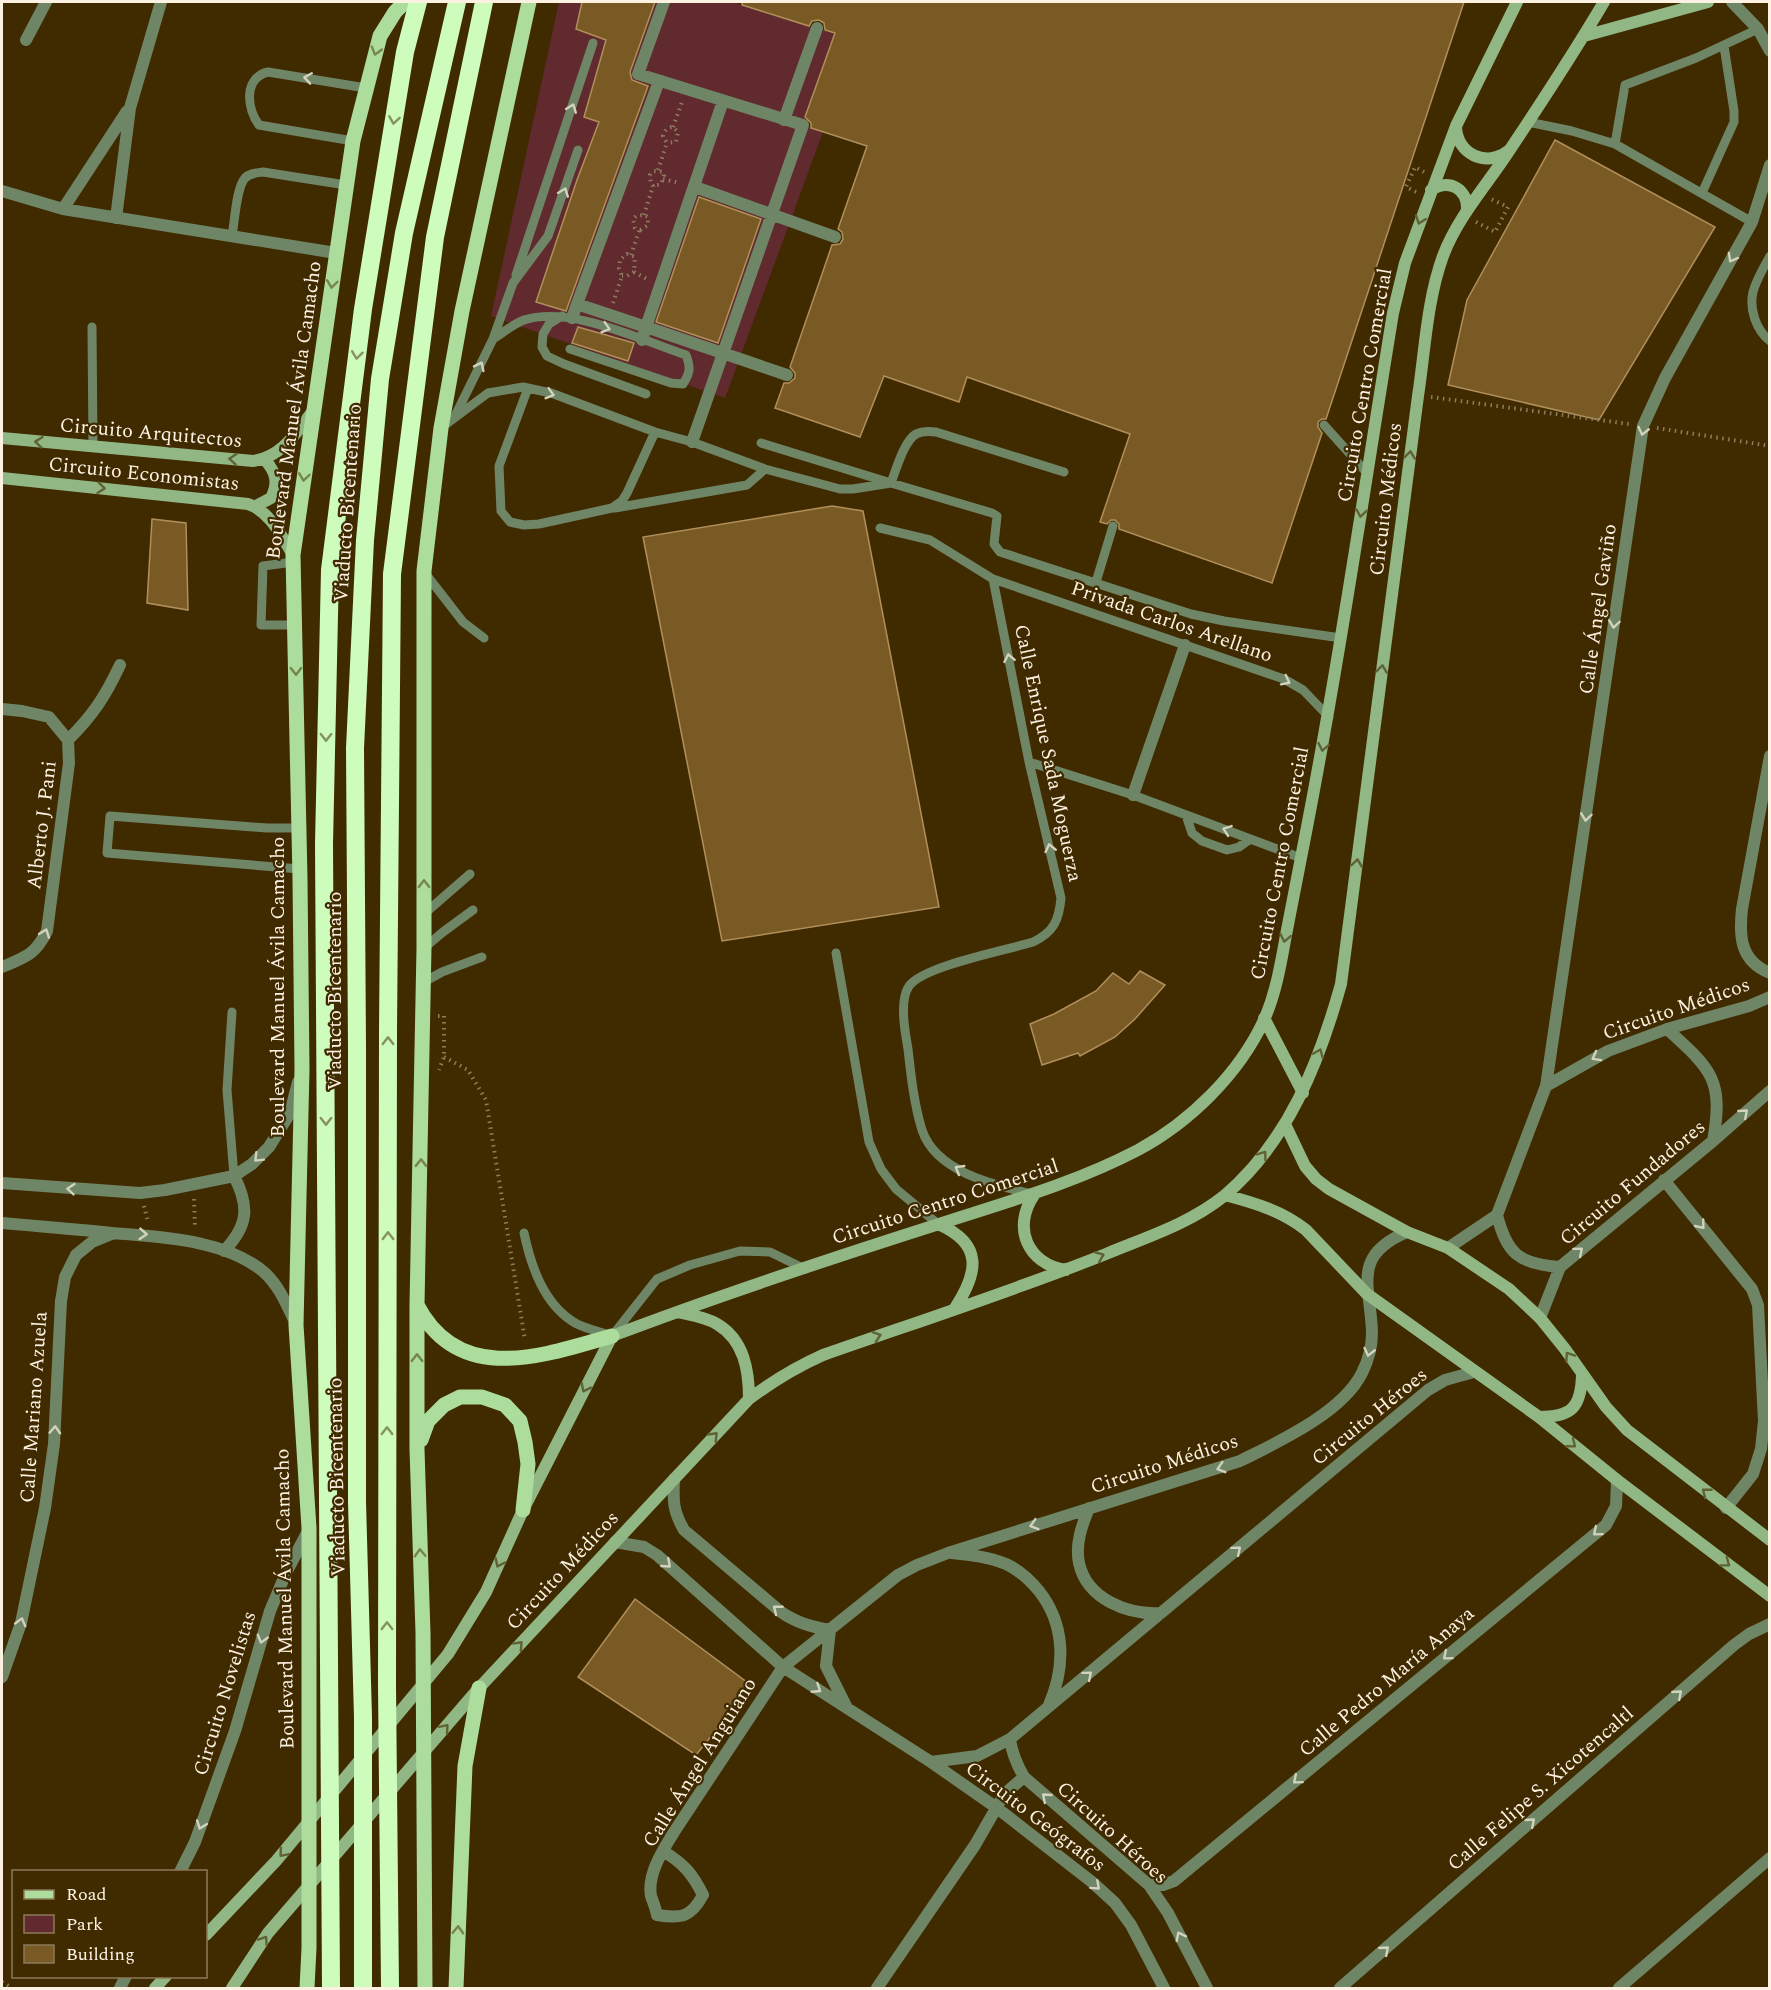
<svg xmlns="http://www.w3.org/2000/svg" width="1771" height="1990" font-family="Spectral,serif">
<rect width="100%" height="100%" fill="#402a00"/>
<path fill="#602a2e" d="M559,2H737V4L835,33L803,125L823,132L725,398L491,316Z"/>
<path fill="#795a25" stroke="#b18f5b" stroke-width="1.5" d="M582,2H655L630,72L632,80L648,86L566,311L536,302L577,180L599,122L584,117L606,40L576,29Z
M742,2H1464L1326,419H1322L1318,422V427L1322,433L1272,583L1119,529V524L1115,520H1111L1107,524L1100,522L1130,434L967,377L959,402L884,376L860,437L775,408L784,383H789L795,378V373L790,367L832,245L840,244L843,239L842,232L838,229L867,146L811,128V123L805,117L835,33L825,30L824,23L819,20L812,21L809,26L742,5Z
M1555,140L1715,227L1599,420L1448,385L1467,300Z
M699,197L761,219L718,343L656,322Z
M578,327L634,343L628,361L572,343Z
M832,506L863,511L939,907L722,941L643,537Z
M152,519L186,523L188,610L147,603Z
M1140,971L1165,985L1135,1019L1115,1037L1080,1056L1078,1053L1042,1065L1030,1024L1054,1014L1096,991L1113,973L1129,984Z
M635,1599L752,1686L696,1755L578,1677Z"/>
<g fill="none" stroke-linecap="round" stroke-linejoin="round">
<path stroke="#8e7d5d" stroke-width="4" stroke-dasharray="1.5 4.5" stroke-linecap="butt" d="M673,127L682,102
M658,170L667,143L663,136C665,130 667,128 673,127L678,132L676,142L667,143
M663,179L680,183
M1416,192L1406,187L1415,167L1424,172
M644,215L653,186L651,184L650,175L654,171L663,172L664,175L661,184L653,186
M1476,222L1495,232L1508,207L1491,199
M631,255L639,231L635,228L633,219L636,216L644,215L648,217V225L639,231
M634,272L647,279
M613,303L622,276L619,268L620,260L627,254L635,257L634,272L627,276H622
M1431,397L1629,424
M1657,428L1770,446
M438,1016H444V1057L439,1070
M444,1057L468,1070L486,1100L525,1340
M194,1199L195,1227
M144,1206L148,1222
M2,1982L12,1988"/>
<path stroke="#6e8666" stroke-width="9" d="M1528,122L1572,131L1615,144L1752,222
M353,141L259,125C247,109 243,78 268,72L366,88
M1615,144L1625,85L1696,58L1758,29
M1702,193L1734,122V111L1724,46
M232,235C235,221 236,188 245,178C250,173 256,173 263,172L346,185
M1770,256C1764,267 1756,280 1753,292C1749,309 1756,330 1770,341
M516,275L593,43
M562,316L549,324L543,334L542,347L547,356L564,364L646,394
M92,327L93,447
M493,339C503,333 513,324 524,320C570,305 641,340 686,355C691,368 690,373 683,384L671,383L570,349
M528,388L499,466L501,511L510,522L524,525L539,524L612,508L622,501L627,493L655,432
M455,416L493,339L513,283L548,236L578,150
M1324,425L1367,473
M441,428L488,393L523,387L551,393L655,432L692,442L765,469L840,489H853L891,483L992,513L997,516L994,544L1000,552L1191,614L1224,621L1341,638
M761,443L891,483C896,470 904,441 916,434C922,431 929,431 936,432L1064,472
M615,508L747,485L765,469
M880,528L930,540L993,579L1284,679L1303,690L1329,717
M294,562L263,566L261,625H295
M425,573L463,622L484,638
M993,579L1029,762L1061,898C1059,920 1054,932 1033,942C1007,950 923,966 909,986C899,1001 905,1032 908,1049C911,1076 914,1104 922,1130C936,1172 994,1185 1032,1194
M1096,582L1113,526
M1029,762L1133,795L1301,858
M1186,815L1192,833L1202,841L1227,850L1239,847L1250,839
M299,828H267L110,816L107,853L300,869
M424,914L470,874
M424,948L443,932L473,910
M836,953L869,1142L881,1169L896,1189L938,1224
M424,982L442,972L482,957
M232,1012L227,1090L234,1176
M524,1233C531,1266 544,1306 577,1324C587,1329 601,1332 612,1336L657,1279L690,1265L740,1251L770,1252L805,1269"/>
<path stroke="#6e8666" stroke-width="12" d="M664,2L638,74L803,125L692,442
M1732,2L1758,29L1770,51
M26,40L46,2
M659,81L577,304L646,327L723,101
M784,120L817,28
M695,187L835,237
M2,191L63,209L336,253
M63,209L127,111
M116,218L130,108L161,2
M572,318L577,304
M642,340L646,327L787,375
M2,709L22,711L49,717L68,740L69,763L47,931C35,955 26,957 2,967
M68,740C93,715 105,697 120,665
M1770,756L1742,909C1739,936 1740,961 1770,973
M1133,795L1185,645
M1667,1029C1711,1069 1724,1079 1713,1141
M1546,1086L1608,1051L1667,1029L1749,1006L1770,997
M1664,1180L1752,1289L1758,1305L1764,1421L1761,1449L1753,1474L1726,1508
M2,1183L140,1193L165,1190L234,1176L252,1164L269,1147L290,1113L298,1082
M1497,1215C1507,1254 1519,1264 1560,1267
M2,1223C38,1226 75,1229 112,1233C160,1237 226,1239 265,1273C280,1287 287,1306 296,1324
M1448,1248L1497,1215L1546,1086L1643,426L1665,378L1752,222L1770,165
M224,1251C248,1226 250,1207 234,1176
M1540,1318L1560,1267L1713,1141L1770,1091
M674,1479C673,1501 673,1511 684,1530L781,1612C797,1623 812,1627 830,1630
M1089,1508C1082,1525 1075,1544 1079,1563C1087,1600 1129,1615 1161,1613
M615,1542L644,1547L657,1555L783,1667L931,1762L997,1808L1092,1882L1115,1903L1131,1925L1164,1988
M952,1553C971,1555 989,1557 1006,1564C1019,1570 1030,1580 1039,1591C1065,1624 1066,1666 1049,1705
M830,1630L826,1666L847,1708
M2,1677L21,1623L45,1508L54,1444L61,1301L65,1277L76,1255L92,1242L114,1233
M1010,1739C1012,1754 1017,1765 1024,1777L1149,1885L1168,1913L1207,1988
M931,1762L977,1756L1010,1739L1428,1390L1445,1380L1474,1372
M663,1851C684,1864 692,1873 703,1895C691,1917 682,1919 657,1915C656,1909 653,1902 651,1896C647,1874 663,1850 674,1832L783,1667L898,1575L917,1565L948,1553L1240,1461C1278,1442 1342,1413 1362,1373C1368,1361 1372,1347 1372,1333C1371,1287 1350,1256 1407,1232
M180,1872L195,1842L235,1731L270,1611L286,1573L309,1529
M1149,1885H1163L1174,1881L1606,1525L1616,1506L1617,1480
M120,1988L126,1976
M877,1988L975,1845L1002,1798L1009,1790L1024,1777
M1340,1988L1734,1645L1749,1634L1770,1624
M1619,1988L1770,1858"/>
<path stroke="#91b785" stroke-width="12" d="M1584,36L1708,2
M1456,127C1457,154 1486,168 1508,151
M1431,190C1449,178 1468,189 1467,210
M2,438L253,461C282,457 296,433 313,411
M2,478L248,504C270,511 282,537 293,555
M256,506L271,498C279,483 276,471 264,459
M1264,1018L1303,1093
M1285,1124L1305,1166L1316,1179L1329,1189L1407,1232L1448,1248L1509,1289L1540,1318L1565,1349L1606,1407L1627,1430L1770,1540
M1034,1195C1012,1227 1027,1264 1066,1270
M1225,1195C1255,1203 1282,1211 1306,1230L1367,1294L1539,1417L1617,1480L1770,1596
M938,1224C984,1244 978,1273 955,1308
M677,1312C690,1315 705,1317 717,1324C744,1340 749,1370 749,1399
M1539,1417C1571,1417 1581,1408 1582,1375
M206,1935L276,1861L448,1654L486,1592L523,1510L612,1336C720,1295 829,1259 939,1224C1007,1202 1075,1183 1138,1150C1190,1122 1239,1074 1264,1020C1276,993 1281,963 1286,935C1293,899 1300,863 1307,827C1340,656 1365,484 1393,313L1405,263L1456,126L1517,2
M155,1988L166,1976
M232,1988L268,1933L479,1688L749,1399C773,1381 796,1367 823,1355C917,1322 1013,1291 1106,1254C1147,1237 1189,1224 1224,1196C1288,1142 1319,1063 1341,984L1418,396C1425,350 1427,300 1443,256C1458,216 1488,184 1511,148C1543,100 1575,51 1604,2"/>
<path stroke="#acdd9c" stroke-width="15" d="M417,1305C459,1387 545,1355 612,1336
M421,1440L428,1421L444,1405L460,1397H482L505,1405L520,1421L525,1442L528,1464L523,1510
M307,1988L309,1948V1528L296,1325L302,1069L300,879L293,555L353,141L380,36L395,12L405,2
M425,1988L423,1633L417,1449V1305L424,948V571L441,428L462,311L529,2
M456,1988L465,1766L479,1688"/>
<path stroke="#cdfcbd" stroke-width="18" d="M331,1988L324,844L330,570L363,309L405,52L418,2
M363,1988V1717L357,1502V1047L355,748L365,540L380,379L404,233L457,2
M390,1988L387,1685L388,1031L392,574L435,237L484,2"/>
</g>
<defs><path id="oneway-chevron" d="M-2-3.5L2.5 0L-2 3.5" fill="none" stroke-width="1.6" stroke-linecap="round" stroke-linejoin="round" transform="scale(1.5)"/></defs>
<g stroke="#76844e">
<use href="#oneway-chevron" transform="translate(376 51) rotate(106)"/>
<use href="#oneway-chevron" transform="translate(332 284) rotate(98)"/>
<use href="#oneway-chevron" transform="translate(304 477) rotate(98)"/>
<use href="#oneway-chevron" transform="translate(296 671) rotate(89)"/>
<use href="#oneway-chevron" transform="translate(424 884) rotate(-90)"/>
<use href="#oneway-chevron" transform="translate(421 1163) rotate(-89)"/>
<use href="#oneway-chevron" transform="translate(417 1358) rotate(-90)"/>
<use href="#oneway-chevron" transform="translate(420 1553) rotate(-92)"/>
<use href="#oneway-chevron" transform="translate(458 1930) rotate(-88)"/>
</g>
<g stroke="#d2d2bd">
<use href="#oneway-chevron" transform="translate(308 78) rotate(-171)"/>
<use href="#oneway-chevron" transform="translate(572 108) rotate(-69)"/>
<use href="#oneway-chevron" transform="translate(564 192) rotate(-69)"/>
<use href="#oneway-chevron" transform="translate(1732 258) rotate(119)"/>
<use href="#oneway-chevron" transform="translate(606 328) rotate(17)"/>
<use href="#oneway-chevron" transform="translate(480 366) rotate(-64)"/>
<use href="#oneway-chevron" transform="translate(550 394) rotate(16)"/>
<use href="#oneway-chevron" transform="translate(1643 431) rotate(103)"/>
<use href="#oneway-chevron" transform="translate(1614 624) rotate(98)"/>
<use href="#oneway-chevron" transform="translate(1009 658) rotate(-101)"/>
<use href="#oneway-chevron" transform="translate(1286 681) rotate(27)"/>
<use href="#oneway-chevron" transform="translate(1586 817) rotate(98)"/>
<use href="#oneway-chevron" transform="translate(1227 830) rotate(-160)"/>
<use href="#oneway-chevron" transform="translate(1050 848) rotate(-103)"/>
<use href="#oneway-chevron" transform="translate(45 933) rotate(-70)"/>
<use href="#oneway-chevron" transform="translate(1596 1057) rotate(151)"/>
<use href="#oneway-chevron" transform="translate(1744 1113) rotate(-41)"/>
<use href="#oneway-chevron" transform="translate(258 1158) rotate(135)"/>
<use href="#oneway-chevron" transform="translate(959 1169) rotate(-149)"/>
<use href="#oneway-chevron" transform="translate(71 1189) rotate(-175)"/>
<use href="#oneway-chevron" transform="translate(1701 1225) rotate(51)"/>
<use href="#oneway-chevron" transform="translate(143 1234) rotate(4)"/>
<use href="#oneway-chevron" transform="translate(1579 1251) rotate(-40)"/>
<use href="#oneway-chevron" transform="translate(1369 1352) rotate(103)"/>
<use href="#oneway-chevron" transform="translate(55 1430) rotate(-87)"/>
<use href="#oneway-chevron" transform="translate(1221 1468) rotate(163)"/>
<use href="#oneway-chevron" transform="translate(1034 1525) rotate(163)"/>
<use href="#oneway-chevron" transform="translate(1597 1532) rotate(140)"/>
<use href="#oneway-chevron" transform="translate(1237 1550) rotate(-40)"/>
<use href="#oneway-chevron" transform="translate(667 1564) rotate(41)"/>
<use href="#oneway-chevron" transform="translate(777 1609) rotate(-141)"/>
<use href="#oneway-chevron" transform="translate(21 1622) rotate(-75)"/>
<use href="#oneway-chevron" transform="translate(262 1639) rotate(106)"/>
<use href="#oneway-chevron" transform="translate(1447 1656) rotate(140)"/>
<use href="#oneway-chevron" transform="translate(1088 1675) rotate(-40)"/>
<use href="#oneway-chevron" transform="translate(817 1689) rotate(33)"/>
<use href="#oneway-chevron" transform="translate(1678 1694) rotate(-41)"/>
<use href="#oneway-chevron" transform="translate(1297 1780) rotate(140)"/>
<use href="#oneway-chevron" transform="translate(1046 1797) rotate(-139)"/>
<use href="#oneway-chevron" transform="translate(1531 1822) rotate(-41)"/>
<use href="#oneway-chevron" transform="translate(201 1825) rotate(110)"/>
<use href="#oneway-chevron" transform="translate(1096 1886) rotate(42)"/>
<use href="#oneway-chevron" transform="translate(1180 1936) rotate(-117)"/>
<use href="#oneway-chevron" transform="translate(1385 1950) rotate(-41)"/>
</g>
<g stroke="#86935e">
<use href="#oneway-chevron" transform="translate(394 120) rotate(99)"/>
<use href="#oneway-chevron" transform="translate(357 355) rotate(97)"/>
<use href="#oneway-chevron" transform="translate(326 737) rotate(91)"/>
<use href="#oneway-chevron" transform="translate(388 1041) rotate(-90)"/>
<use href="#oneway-chevron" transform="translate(326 1121) rotate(90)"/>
<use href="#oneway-chevron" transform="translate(388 1236) rotate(-90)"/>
<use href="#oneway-chevron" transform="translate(387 1431) rotate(-90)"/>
<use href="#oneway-chevron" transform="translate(387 1626) rotate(-90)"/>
</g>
<g stroke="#606235">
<use href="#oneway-chevron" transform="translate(1420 220) rotate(110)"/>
<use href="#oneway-chevron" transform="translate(39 442) rotate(-174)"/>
<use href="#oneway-chevron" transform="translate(1410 455) rotate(-83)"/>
<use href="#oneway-chevron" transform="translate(233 459) rotate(-175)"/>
<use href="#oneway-chevron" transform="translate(101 488) rotate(6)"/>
<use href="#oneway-chevron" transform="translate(1361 513) rotate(99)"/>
<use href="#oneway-chevron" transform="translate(1382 669) rotate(-83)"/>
<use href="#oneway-chevron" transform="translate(1323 747) rotate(101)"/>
<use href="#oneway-chevron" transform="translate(1357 863) rotate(-82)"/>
<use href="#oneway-chevron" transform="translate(1285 938) rotate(101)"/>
<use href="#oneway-chevron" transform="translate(1319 1053) rotate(-68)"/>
<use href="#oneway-chevron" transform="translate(1263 1155) rotate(-54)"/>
<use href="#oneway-chevron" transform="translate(1100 1256) rotate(-22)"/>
<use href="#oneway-chevron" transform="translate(877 1336) rotate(-19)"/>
<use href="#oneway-chevron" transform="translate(1569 1356) rotate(-124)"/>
<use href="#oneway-chevron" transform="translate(585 1388) rotate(117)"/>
<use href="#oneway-chevron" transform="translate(714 1436) rotate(-46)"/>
<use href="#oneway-chevron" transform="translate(1572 1444) rotate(39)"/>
<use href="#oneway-chevron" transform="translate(1706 1492) rotate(-142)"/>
<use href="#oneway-chevron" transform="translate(499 1563) rotate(115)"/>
<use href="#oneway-chevron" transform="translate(1726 1563) rotate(37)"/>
<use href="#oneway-chevron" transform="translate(519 1645) rotate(-47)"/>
<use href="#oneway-chevron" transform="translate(445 1728) rotate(-49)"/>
<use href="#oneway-chevron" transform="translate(283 1853) rotate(130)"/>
<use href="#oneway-chevron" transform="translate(264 1940) rotate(-56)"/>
</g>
<g text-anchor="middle" stroke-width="4.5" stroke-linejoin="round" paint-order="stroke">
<g font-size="20" fill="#fdf2e2" stroke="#402a00">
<text transform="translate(1364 385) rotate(-80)" y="7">Circuito Centro Comercial</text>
<text transform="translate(293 410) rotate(-82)" y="7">Boulevard Manuel Ávila Camacho</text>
<text transform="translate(151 432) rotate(5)" y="7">Circuito Arquitectos</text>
<text transform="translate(144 473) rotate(6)" y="7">Circuito Economistas</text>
<text transform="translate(1385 499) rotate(-83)" y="7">Circuito Médicos</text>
<text transform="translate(347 503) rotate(-86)" y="7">Viaducto Bicentenario</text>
<text transform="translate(1597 609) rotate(-82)" y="7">Calle Ángel Gaviño</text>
<text transform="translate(1172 621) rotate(19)" y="7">Privada Carlos Arellano</text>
<text transform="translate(1049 753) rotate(78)" y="7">Calle Enrique Sada Moguerza</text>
<text transform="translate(41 825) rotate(-83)" y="7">Alberto J. Pani</text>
<text transform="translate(1279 863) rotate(-79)" y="7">Circuito Centro Comercial</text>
<text transform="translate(277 987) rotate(-90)" y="7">Boulevard Manuel Ávila Camacho</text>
<text transform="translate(334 991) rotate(-90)" y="7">Viaducto Bicentenario</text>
<text transform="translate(1676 1008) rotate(-19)" y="7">Circuito Médicos</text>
<text transform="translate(1632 1182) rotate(-40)" y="7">Circuito Fundadores</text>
<text transform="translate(945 1201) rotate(-18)" y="7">Circuito Centro Comercial</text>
<text transform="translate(33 1407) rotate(-86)" y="7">Calle Mariano Azuela</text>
<text transform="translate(1369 1416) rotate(-39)" y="7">Circuito Héroes</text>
<text transform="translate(1164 1463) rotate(-18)" y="7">Circuito Médicos</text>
<text transform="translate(336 1477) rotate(-91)" y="7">Viaducto Bicentenario</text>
<text transform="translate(562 1570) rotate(-47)" y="7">Circuito Médicos</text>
<text transform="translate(284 1599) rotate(-91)" y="7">Boulevard Manuel Ávila Camacho</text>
<text transform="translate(1386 1681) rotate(-40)" y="7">Calle Pedro María Anaya</text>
<text transform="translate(224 1693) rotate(-73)" y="7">Circuito Novelistas</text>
<text transform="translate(699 1762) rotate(-58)" y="7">Calle Ángel Anguiano</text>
<text transform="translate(1540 1788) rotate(-41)" y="7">Calle Felipe S. Xicotencaltl</text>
<text transform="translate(1036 1816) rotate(37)" y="7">Circuito Geógrafos</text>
<text transform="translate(1113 1832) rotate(42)" y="7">Circuito Héroes</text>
</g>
</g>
<rect width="1771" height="1990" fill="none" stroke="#fdf2e2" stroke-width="6"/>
<rect x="12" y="1870" width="195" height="108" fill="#402a00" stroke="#8c7a5a" stroke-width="1.5"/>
<rect x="24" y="1890" width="30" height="9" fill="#acdd9c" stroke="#8c7a5a" stroke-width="1.5"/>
<text x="66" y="1900" font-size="18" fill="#fdf2e2">Road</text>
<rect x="24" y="1915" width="30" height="18" fill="#602a2e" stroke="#8c7a5a" stroke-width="1.5"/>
<text x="66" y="1930" font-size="18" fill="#fdf2e2">Park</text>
<rect x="24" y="1945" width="30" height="18" fill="#795a25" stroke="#8c7a5a" stroke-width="1.5"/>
<text x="66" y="1960" font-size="18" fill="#fdf2e2">Building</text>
</svg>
